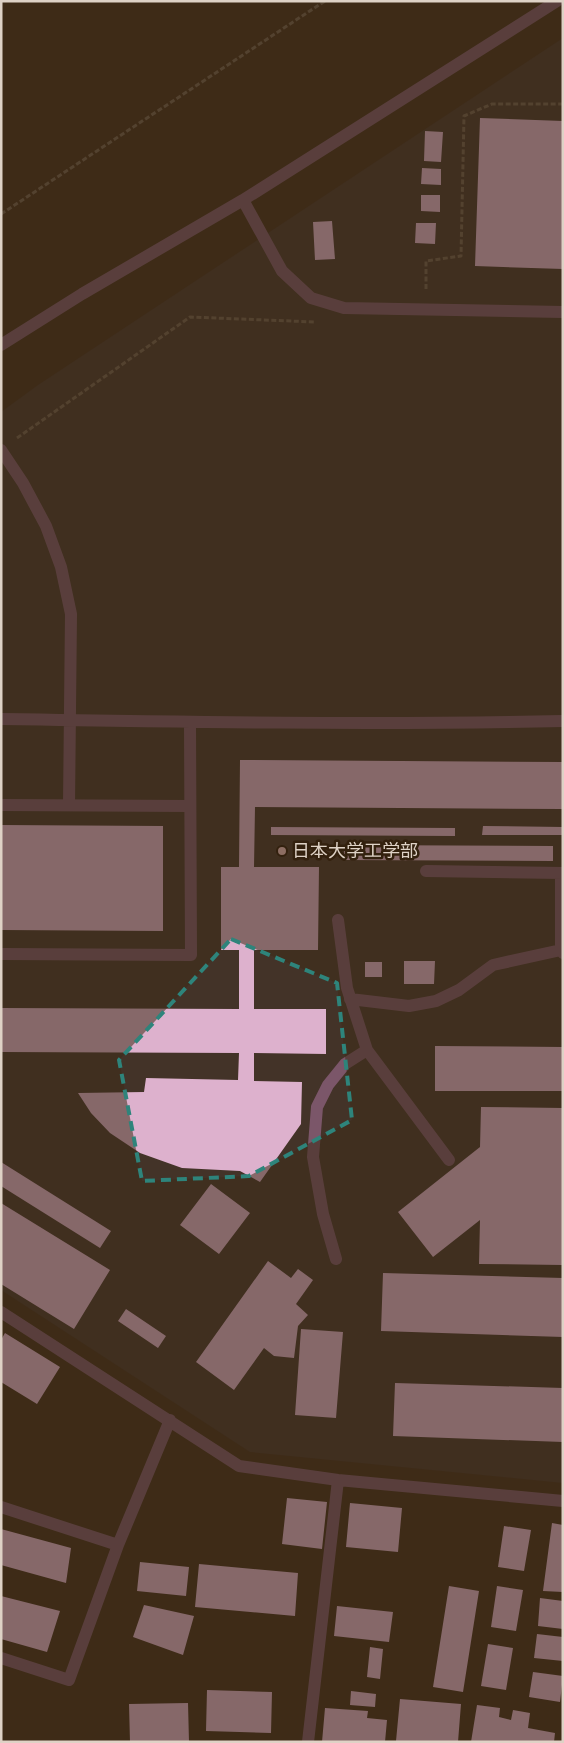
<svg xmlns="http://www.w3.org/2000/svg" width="564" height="1743" font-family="'Space Grotesk','Noto Sans JP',sans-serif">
<rect width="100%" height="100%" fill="#3e2b18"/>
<path fill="#433328" d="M563,38V1483L250,1452L1,1290V412L38,385Z"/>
<path fill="#ddb1cd" d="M480,118L563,121V269L475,266Z
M425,131L443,132L441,162L424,161Z
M422,168L441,169V185L421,184Z
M421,195H440V212L421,211Z
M332,221L335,259L315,260L313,222Z
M416,223H436L435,244L415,243Z
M240,760L563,762V809L255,807L254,867H319L318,950H254V1009H326V1054L254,1053V1081L302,1082L301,1124L260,1182L240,1171L182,1168L140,1153L110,1133L91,1113L78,1093L144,1092L146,1078L238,1080L239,1053L1,1052V1008L239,1009V950H221V867H239Z
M1,825L163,826V931L1,930Z
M483,826L563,827V835H482Z
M271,827L455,828V836L271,835Z
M344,845L553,846V861L344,860Z
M404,961H435L434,984H404Z
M365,962H382V977H365Z
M435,1046L563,1047V1091H435Z
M481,1107L563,1108V1265L479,1264L480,1220L433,1257L398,1212L480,1147Z
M1,1162L111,1231L100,1248L1,1186Z
M211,1184L250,1213L219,1254L180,1225Z
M1,1203L110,1270L74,1329L1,1284Z
M268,1261L291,1278L298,1269L313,1280L296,1304L308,1315L298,1326L294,1358L274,1356L264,1348L234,1390L196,1362Z
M383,1273L563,1278V1337L381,1331Z
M126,1309L166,1336L158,1348L118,1321Z
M301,1329L343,1332L336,1418L295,1415Z
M5,1333L60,1367L37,1404L1,1382V1340Z
M395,1383L563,1388V1442L393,1436Z
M287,1498L327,1502L322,1549L282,1544Z
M350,1503L402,1508L398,1552L346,1547Z
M552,1523L563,1525V1592L543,1591Z
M504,1526L531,1530L524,1571L498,1567Z
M1,1529L71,1548L66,1583L1,1565Z
M140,1562L189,1567L186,1596L137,1591Z
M199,1564L298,1573L295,1616L195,1607Z
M449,1586L479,1591L463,1692L433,1687Z
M497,1586L523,1590L516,1631L491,1627Z
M1,1596L60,1611L47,1652L1,1639Z
M540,1598L563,1601V1629L538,1626Z
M144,1605L194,1616L183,1655L133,1637Z
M337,1606L393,1612L389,1642L334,1636Z
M537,1634L563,1637V1661L534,1658Z
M488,1644L513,1648L506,1690L481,1686Z
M370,1647L383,1649L380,1679L367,1677Z
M533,1672L563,1676L560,1702L529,1697Z
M207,1690L272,1692L271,1733L206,1731Z
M351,1691L376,1694L375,1707L350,1705Z
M400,1699L461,1704L458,1742L396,1741Z
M188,1703L189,1742H130L129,1704Z
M477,1705L500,1708L499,1717L511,1720L513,1710L530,1713L528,1728L555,1733L554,1742H471Z
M325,1708L368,1711L367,1718L387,1720L385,1742H322Z"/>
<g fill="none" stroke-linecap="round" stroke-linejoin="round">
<path stroke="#6e5d4c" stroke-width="3" stroke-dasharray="5 2.5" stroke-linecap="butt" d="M1,214L325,1
M426,289V261L461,256L464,116L492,104H563
M17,438L190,317L315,322"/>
<path stroke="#7b5669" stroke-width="12" d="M243,200L282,271L311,298L344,308L563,312
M1,345L82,294L243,200L557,1
M1,450L23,483L46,526L61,567L71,614L69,805
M1,719C188,722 376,725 563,721
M1,805L190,806
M426,871L563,873
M561,873V950L563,953
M338,920L347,988L367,1050L449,1160
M1,954L191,955L190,722
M350,999L409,1006L436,1001L459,990L493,965L561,950
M336,1259L323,1214L313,1157L317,1107L328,1085L345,1064L367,1050
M1,1312L239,1466L338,1480L563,1501
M1,1507L118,1545
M1,1658L69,1680L118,1545L170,1420
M308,1742L338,1480"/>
</g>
<path d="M0 0H564V1743H0ZM231,939L337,983L352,1120L249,1176L142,1181L119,1060Z" fill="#3e2b18" fill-opacity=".55" fill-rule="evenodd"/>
<path fill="none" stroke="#2e847b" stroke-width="4" stroke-dasharray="10 6" stroke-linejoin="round" d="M231,939L337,983L352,1120L249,1176L142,1181L119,1060Z"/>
<circle fill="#8d6e63" stroke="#33210e" stroke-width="2" cx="282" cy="851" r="5"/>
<g text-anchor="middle" stroke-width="5" stroke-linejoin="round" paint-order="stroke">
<g font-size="18" fill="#ded2c6" stroke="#33210e" text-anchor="start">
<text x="292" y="857">日本大学工学部</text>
</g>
</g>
<rect width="564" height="1743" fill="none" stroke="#ded2c6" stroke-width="5"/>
</svg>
